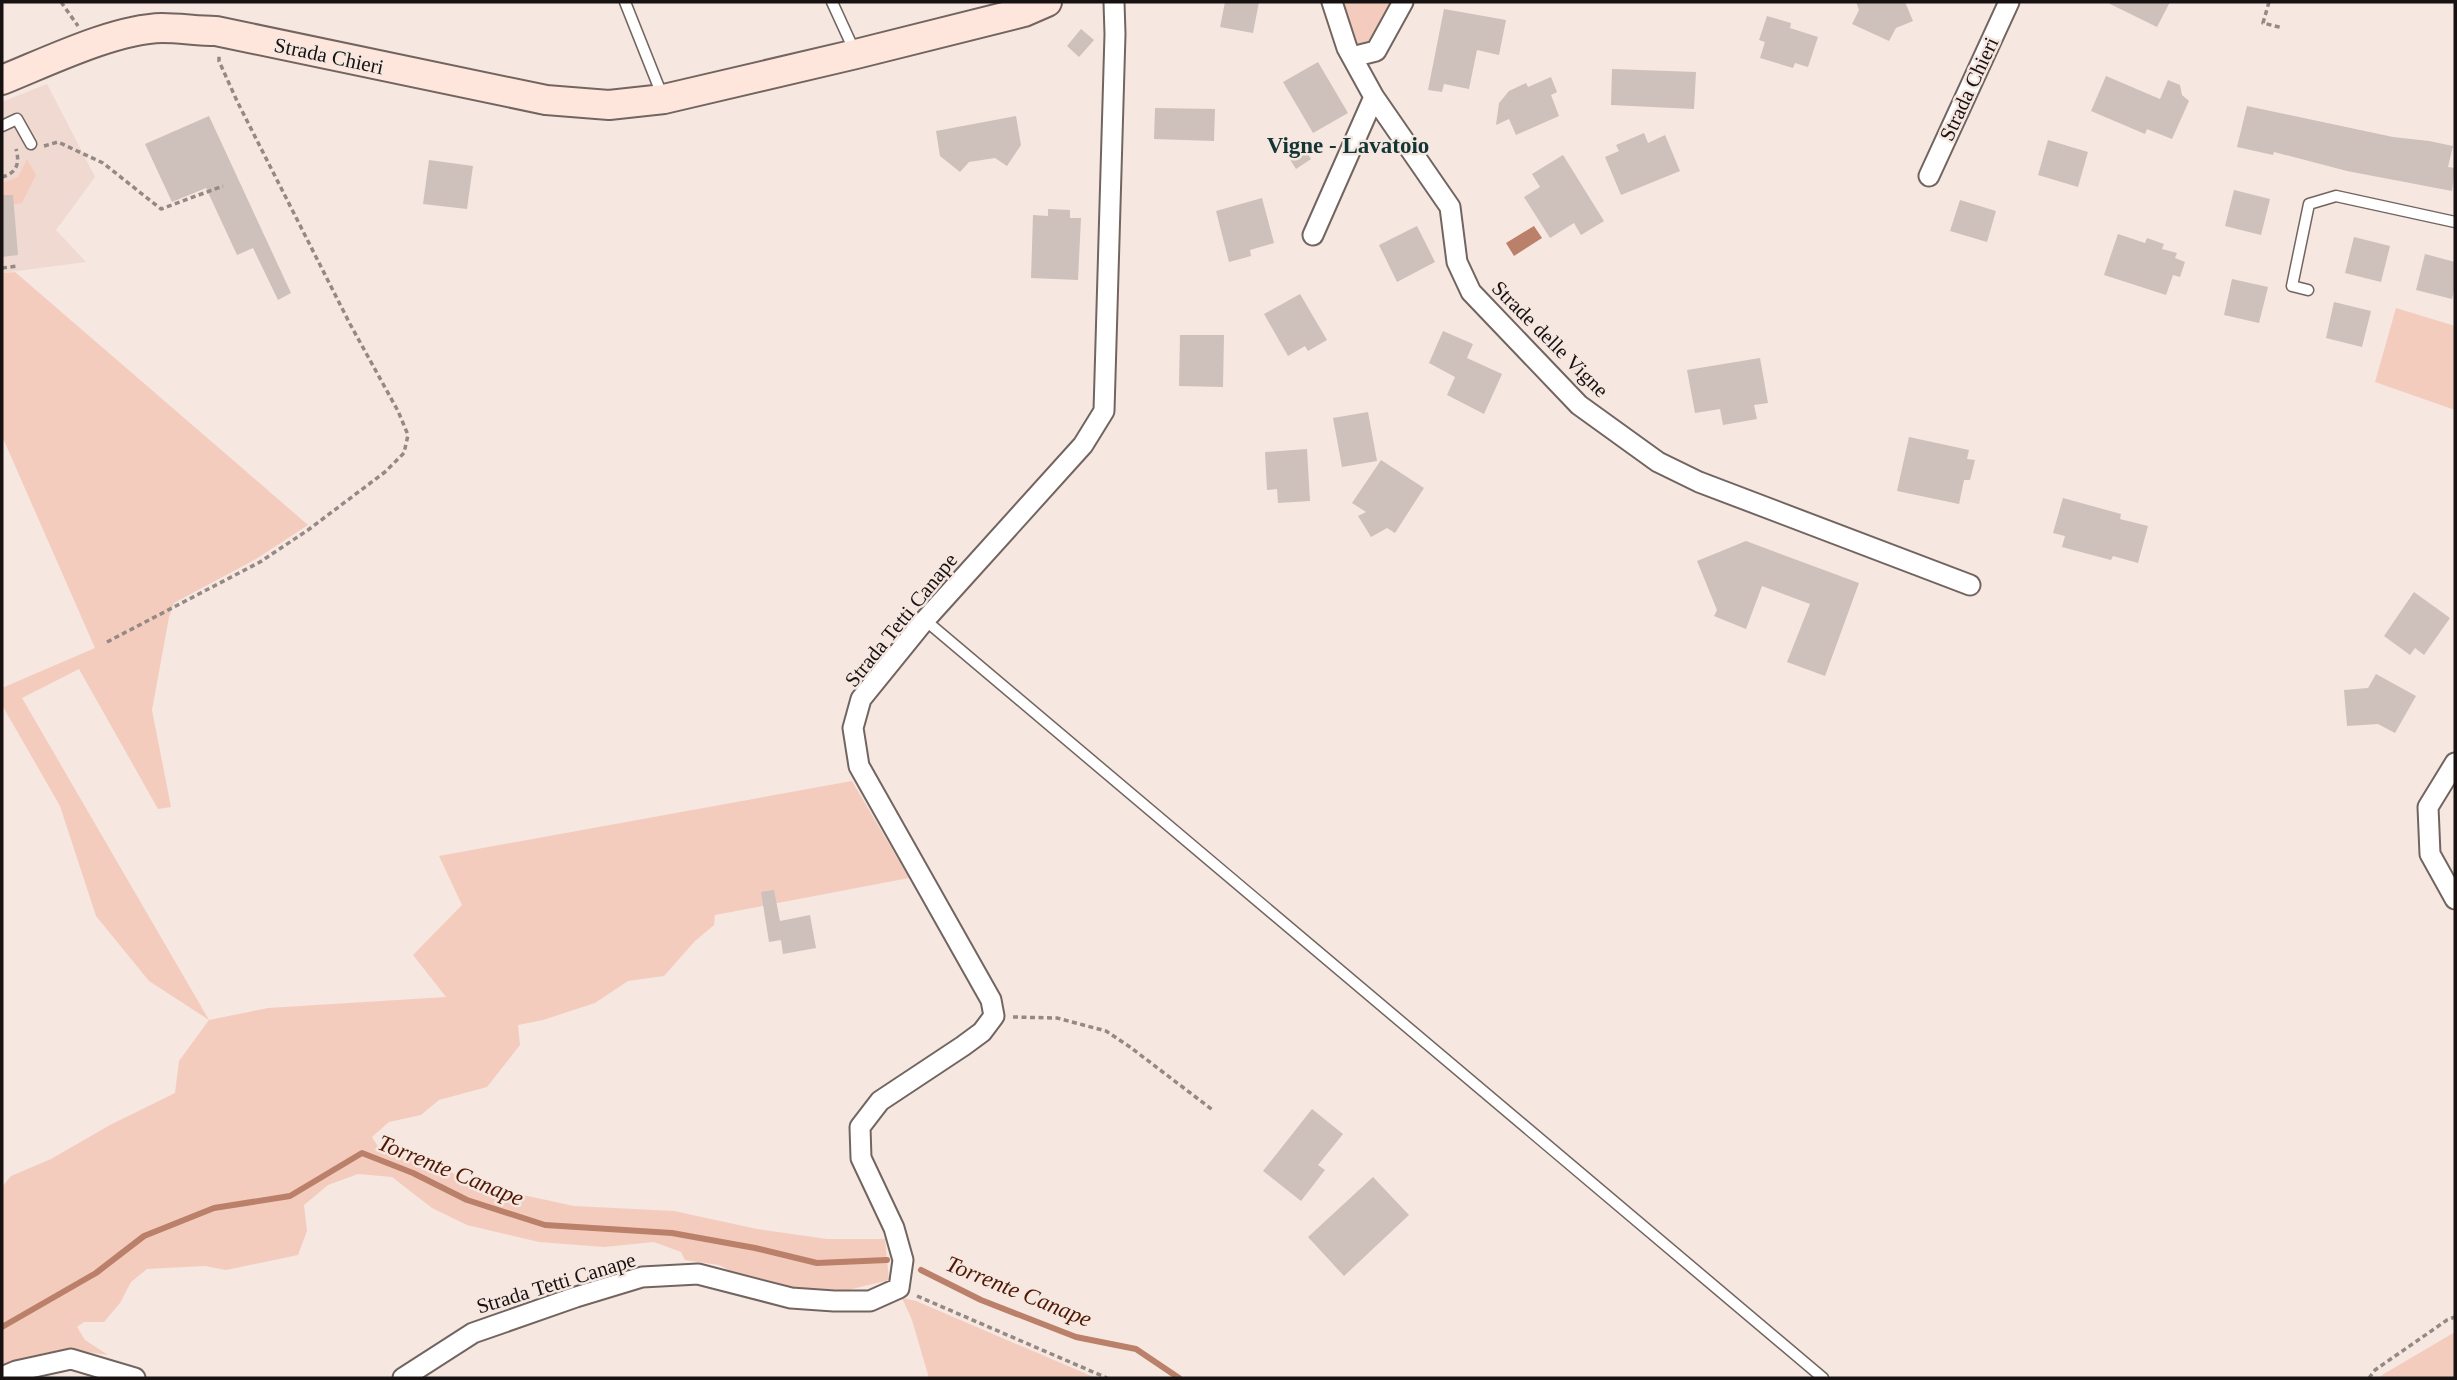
<svg xmlns="http://www.w3.org/2000/svg" width="2457" height="1380" font-family="'Times New Roman',serif">
<rect width="100%" height="100%" fill="#f6e7e1"/>
<path fill="#f0d9d0" d="M47,84L95,177L56,230L86,262L2,273V102Z"/>
<path fill="#f4ccbd" d="M1339,2H1393L1370,45L1356,47Z
M27,159L36,175L22,203L11,205L10,200L2,202V183L18,177Z
M15,272L308,525L256,559L174,603L169,617L152,710L171,807L158,809L79,669L22,698L209,1020L268,1008L446,997L413,955L462,905L439,856L852,781L909,878L715,915L714,925L695,941L664,976L628,981L595,1003L543,1020L518,1025L520,1045L487,1087L439,1100L421,1115L389,1122L372,1137L379,1148L399,1156L440,1164L467,1183L574,1206L674,1211L757,1229L827,1239H885L889,1280L848,1290L800,1289L744,1278L719,1265L685,1260L681,1252L654,1242L604,1247L539,1242L467,1225L432,1208L392,1177L358,1174L328,1185L304,1205L307,1231L298,1255L226,1270L205,1266L147,1269L131,1282L120,1303L104,1322H84L77,1327L85,1340L108,1355L74,1350L14,1363L2,1369V1187L11,1176L51,1159L110,1125L175,1093L179,1061L209,1020L149,981L96,916L60,806L2,705V688L95,648L2,436V273Z
M2396,308L2455,326V410L2375,382Z
M902,1298L916,1301L1096,1378H929L912,1320Z
M2455,1332V1378H2380L2382,1375Z"/>
<path fill="#bb8069" d="M1534,226L1542,238L1514,256L1506,243Z"/>
<g fill="none" stroke-linecap="round" stroke-linejoin="round">
<path stroke="#bb8069" stroke-width="6" d="M921,1270L981,1300L1076,1337L1136,1349L1179,1378
M2,1327L96,1273L144,1236L214,1208L290,1196L362,1153L413,1173L467,1200L545,1225L672,1233L755,1248L817,1263L887,1260"/>
</g>
<path fill="#cec0ba" d="M1225,2H1259L1253,33L1220,27Z
M1856,2H1905L1913,21L1896,28L1889,41L1852,24L1859,10Z
M2106,2H2170L2157,27Z
M1444,9L1506,20L1499,55L1477,50L1469,89L1444,84L1442,92L1428,90Z
M1767,16L1791,23L1790,28L1818,37L1808,67L1795,63L1793,68L1760,58L1765,42L1759,40Z
M1081,29L1094,40L1079,57L1067,46Z
M1318,62L1348,113L1313,133L1283,82Z
M1612,69L1696,72L1694,109L1611,105Z
M2106,76L2160,99L2168,80L2180,85L2182,95L2189,101L2172,139L2147,129L2145,134L2091,111Z
M1551,77L1557,92L1551,95L1559,116L1516,135L1509,119L1496,125L1499,103L1509,91L1526,83L1528,87Z
M2247,106L2393,137L2429,141L2453,146L2448,167L2455,168L2452,191L2347,171L2274,152L2273,155L2237,147Z
M1155,108L1215,109L1214,141L1154,139Z
M209,116L291,293L278,300L253,248L237,255L206,188L172,202L145,144Z
M1016,116L1021,145L1007,166L995,158L969,162L960,172L940,156L936,131Z
M1644,133L1648,143L1665,135L1680,171L1621,195L1605,157L1619,151L1616,145Z
M2048,140L2088,152L2078,187L2038,175Z
M1301,143L1311,159L1296,169L1286,153Z
M1563,155L1604,221L1581,235L1574,223L1550,238L1524,197L1540,187L1532,174Z
M429,160L473,166L467,209L423,204Z
M2234,190L2270,199L2261,235L2225,226Z
M2,195H13L18,255L2,257Z
M1262,198L1274,243L1250,250L1251,256L1229,262L1216,211Z
M1960,200L1996,211L1987,242L1950,231Z
M1048,209L1070,210V218H1081L1078,280L1031,278L1033,215L1048,216Z
M1417,226L1435,262L1397,282L1379,245Z
M2118,234L2145,243L2147,238L2164,244L2162,249L2177,253L2175,258L2185,262L2180,277L2173,275L2166,295L2104,275Z
M2354,237L2390,246L2381,282L2345,273Z
M2425,254L2455,262V285L2452,299L2416,290Z
M2232,279L2268,287L2259,323L2224,315Z
M1300,294L1327,340L1308,351L1305,346L1288,356L1264,314Z
M2334,302L2371,311L2362,347L2326,338Z
M1443,331L1473,344L1467,358L1502,374L1484,414L1447,395L1455,377L1429,363Z
M1180,335H1224L1223,387L1179,386Z
M1760,358L1768,403L1754,405L1757,419L1723,425L1720,409L1695,413L1687,370Z
M1368,412L1377,461L1342,467L1333,418Z
M1909,437L1969,450L1967,459L1975,460L1970,480H1964L1959,504L1897,491Z
M1307,449L1310,501L1278,503L1277,489L1267,490L1265,452Z
M1381,460L1424,488L1395,533L1387,528L1371,537L1358,516L1366,512L1352,503Z
M2063,498L2121,514L2120,519L2148,526L2138,563L2113,556L2111,560L2062,547L2065,536L2053,533Z
M1746,541L1859,583L1825,676L1787,662L1810,604L1762,586L1746,629L1714,616L1717,610L1697,561Z
M2414,592L2450,618L2424,655L2415,648L2410,655L2384,636Z
M2376,674L2416,696L2395,733L2378,724L2347,726L2344,690L2368,688Z
M774,890L780,921L810,915L816,948L783,954L781,940L769,942L761,892Z
M1312,1109L1343,1134L1318,1165L1325,1170L1301,1201L1263,1171Z
M1373,1177L1409,1215L1344,1276L1308,1237Z"/>
<g fill="none" stroke-linecap="round" stroke-linejoin="round">
<defs>
<path id="service" d="M625,2L662,95
M832,2L854,50
M2,126L17,119L31,144
M2308,290L2292,286L2309,204L2336,196L2455,222
M925,620L1823,1378"/>
<path id="minor" d="M1332,2L1347,48L1374,97L1450,207L1457,262L1471,292L1579,405L1658,462L1699,482L1970,585
M1352,57L1376,51L1403,2
M1929,176L2009,2
M1313,235L1374,97
M2455,763L2428,807L2430,854L2455,899
M2,1377L16,1371L71,1359L135,1378
M403,1378L473,1333L576,1297L642,1277L698,1274L791,1298L834,1301H870L899,1288L903,1260L894,1228L861,1158L860,1127L880,1101L963,1046L982,1032L994,1016L991,1000L859,766L853,728L861,699L925,620L1083,445L1104,411L1115,34L1114,2"/>
<path id="secondary" d="M2,80C47,62 114,29 162,28C180,28 198,31 216,31L546,100L609,105L664,99L856,54L1024,12L1047,2"/>
</defs>
<use href="#service" stroke="#726560" stroke-width="13"/>
<use href="#minor" stroke="#726560" stroke-width="23"/>
<use href="#secondary" stroke="#726560" stroke-width="32"/>
<path stroke="#948985" stroke-width="3.5" stroke-dasharray="5 3.5" stroke-linecap="butt" d="M61,2L78,26
M2269,2L2263,23L2283,28
M44,146L58,142L103,163L161,209L223,186
M2,177C17,173 20,163 16,149
M2,268L18,266
M107,642L260,562L308,530L385,472L404,453L408,435L398,411L350,324L237,101L219,61V54
M1013,1017L1057,1018L1106,1031L1130,1047L1214,1111
M917,1296L1107,1378
M2369,1378L2375,1370L2447,1320L2455,1317"/>
<use href="#service" stroke="#fff" stroke-width="10"/>
<use href="#minor" stroke="#fff" stroke-width="19"/>
<use href="#secondary" stroke="#ffe6dd" stroke-width="28"/>
</g>
<g text-anchor="middle" stroke-width="5" stroke-linejoin="round" paint-order="stroke">
<g font-size="21" fill="#171211" stroke="#f6e7e1">
<text transform="translate(329 56) rotate(12)" y="7">Strada Chieri</text>
<text transform="translate(1969 89) rotate(-65)" y="7">Strada Chieri</text>
<text transform="translate(1550 339) rotate(45)" y="7">Strade delle Vigne</text>
<text transform="translate(901 620) rotate(-51)" y="7">Strada Tetti Canape</text>
<text transform="translate(556 1283) rotate(-17)" y="7">Strada Tetti Canape</text>
</g>
<g font-size="23" font-weight="bold" fill="#133634" stroke="#f6e7e1">
<text x="1348" y="153">Vigne - Lavatoio</text>
</g>
<g font-size="23" font-style="italic" fill="#4d1700" stroke="#f6e7e1">
<text transform="translate(451 1170) rotate(22)" y="8">Torrente Canape</text>
<text transform="translate(1019 1291) rotate(22)" y="8">Torrente Canape</text>
</g>
</g>
<rect width="2457" height="1380" fill="none" stroke="#171211" stroke-width="7"/>
</svg>
